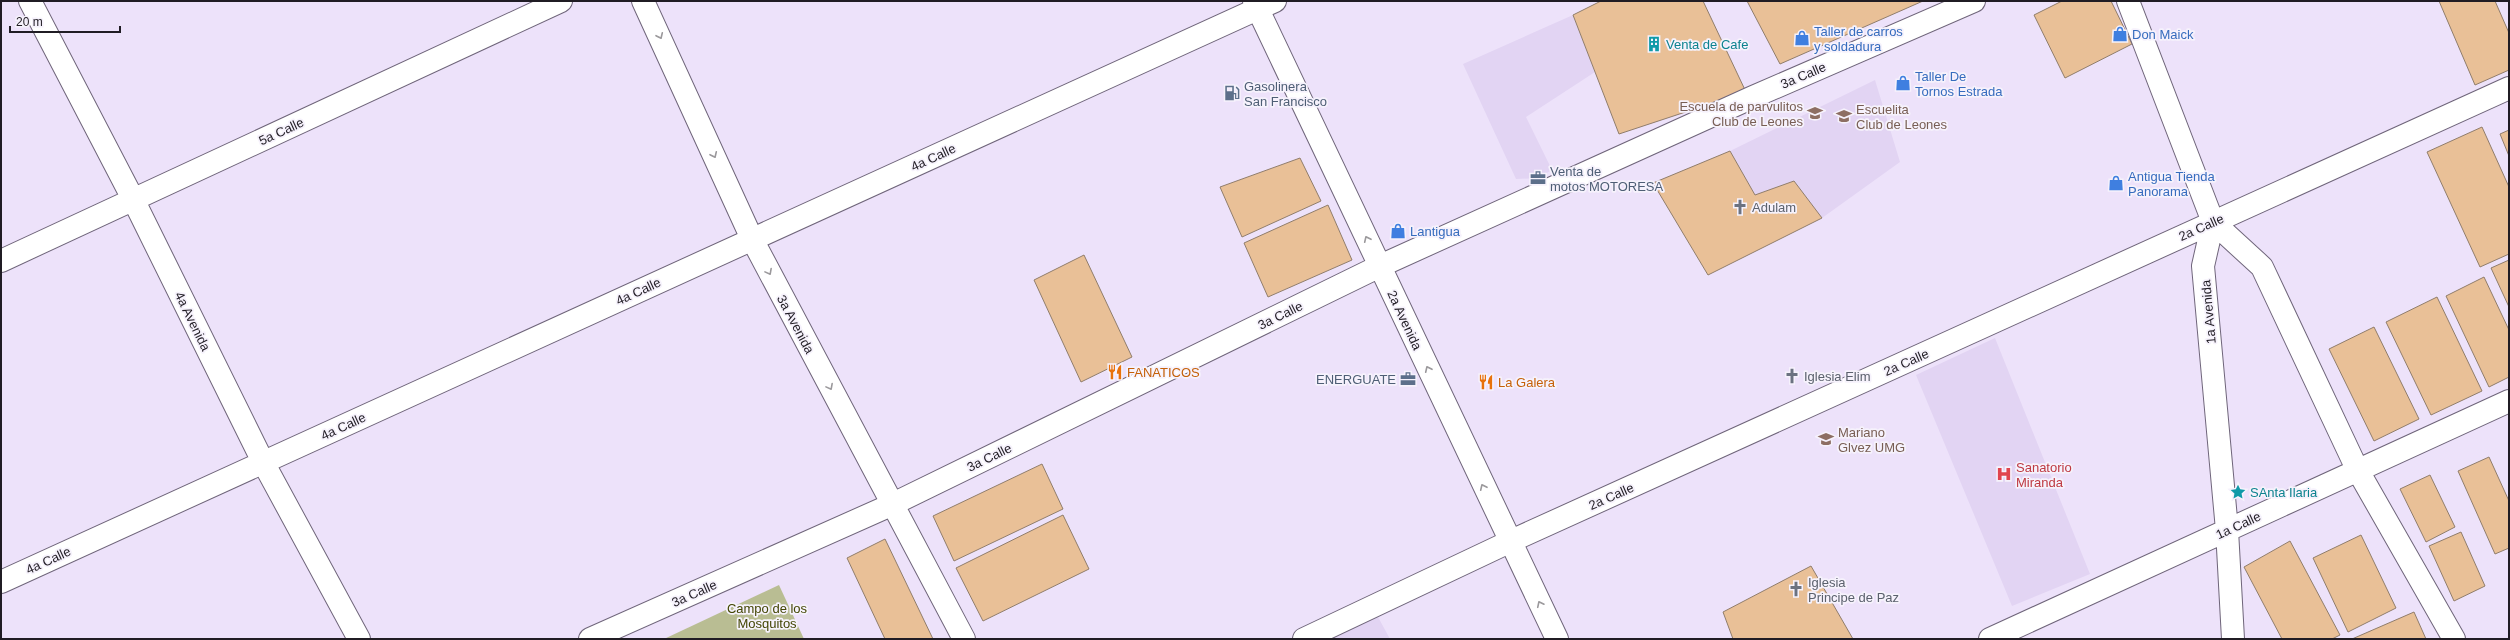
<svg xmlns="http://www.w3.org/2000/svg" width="2510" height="640" font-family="Helvetica,sans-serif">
<rect width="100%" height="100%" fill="#ede2fa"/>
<path fill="#e2d4f3" d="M1573,15L1595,72L1526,117L1552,170L1538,178L1516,179L1463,64Z
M1875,80L1900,162L1822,218L1794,181L1755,195L1730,151Z
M1995,338L2090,574L2012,606L1916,375Z
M1378,617L1390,639H1324Z"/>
<path fill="#b9bd93" d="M779,585L804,639H664Z"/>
<path fill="#e9c097" stroke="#907d6b" d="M1601,1H1703L1746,92L1619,134L1573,15Z
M1747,1H1923L1780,64Z
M2062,1H2111L2132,44L2065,78L2034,15Z
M2439,1H2495L2509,33V70L2475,85Z
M2482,127L2509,187V254L2480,267L2427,152Z
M2509,130V156L2500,134Z
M1730,151L1755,195L1794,181L1822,218L1708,275L1653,183Z
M1300,158L1321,201L1242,237L1220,187Z
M1328,205L1352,260L1268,297L1244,243Z
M1084,255L1132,357L1081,382L1034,280Z
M2509,260V307L2491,268Z
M2484,277L2509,330V377L2489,387L2446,296Z
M2437,297L2482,391L2431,415L2386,322Z
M2374,327L2419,419L2374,441L2329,349Z
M2489,457L2509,501V548L2495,554L2458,471Z
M1042,464L1063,509L954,561L933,516Z
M2430,475L2455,527L2426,542L2400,489Z
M1063,515L1089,569L983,621L956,568Z
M2461,532L2485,586L2454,601L2429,546Z
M2361,535L2396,608L2348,632L2313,558Z
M885,539L933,639H885L847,558Z
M2290,541L2340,635L2332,639H2282L2244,567Z
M1811,566L1853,639H1733L1723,612Z
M2414,612L2426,639H2352Z"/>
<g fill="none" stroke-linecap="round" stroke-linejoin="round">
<defs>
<path id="street" d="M30,1L133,199L263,462L359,639
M2128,1L2213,222L2203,266L2227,530L2233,639
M2213,222L2262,267L2357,469L2454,639
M1,261L561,1
M1,582L1275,1
M590,639L891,505
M1304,639L1509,542L2509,88
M1990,639L2509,401"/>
<path id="secondary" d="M643,1L752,239L964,639
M1254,1L1557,639
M891,505L1380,266L1753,97L1974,1"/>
</defs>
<use href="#street" stroke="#6f657a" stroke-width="24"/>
<use href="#secondary" stroke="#6f657a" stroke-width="24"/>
<use href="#street" stroke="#fff" stroke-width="22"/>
<use href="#secondary" stroke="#fff" stroke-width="22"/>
</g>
<defs><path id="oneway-chevron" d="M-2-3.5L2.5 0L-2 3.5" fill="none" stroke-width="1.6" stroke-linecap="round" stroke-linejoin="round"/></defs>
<g stroke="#9b999c">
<use href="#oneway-chevron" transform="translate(660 36) rotate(65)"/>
<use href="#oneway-chevron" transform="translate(714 155) rotate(65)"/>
<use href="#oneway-chevron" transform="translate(1367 239) rotate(-115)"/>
<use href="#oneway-chevron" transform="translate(769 272) rotate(62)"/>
<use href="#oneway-chevron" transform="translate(1428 369) rotate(-115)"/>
<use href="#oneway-chevron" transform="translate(830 387) rotate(62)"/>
<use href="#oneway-chevron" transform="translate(1483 487) rotate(-115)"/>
<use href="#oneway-chevron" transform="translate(1540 604) rotate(-116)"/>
</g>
<defs>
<symbol id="shop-bare" viewBox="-9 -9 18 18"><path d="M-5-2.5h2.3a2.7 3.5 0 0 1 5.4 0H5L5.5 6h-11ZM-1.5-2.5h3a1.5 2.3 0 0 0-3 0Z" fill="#3f7fe0" stroke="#f6f2fc" stroke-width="2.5" paint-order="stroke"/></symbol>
<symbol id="building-bare" viewBox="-9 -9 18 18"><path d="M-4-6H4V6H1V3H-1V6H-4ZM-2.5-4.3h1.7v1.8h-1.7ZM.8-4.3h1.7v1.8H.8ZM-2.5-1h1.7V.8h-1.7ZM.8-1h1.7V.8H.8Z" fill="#0f9aa8" stroke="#f6f2fc" stroke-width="2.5" paint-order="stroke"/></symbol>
<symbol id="fuel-bare" viewBox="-9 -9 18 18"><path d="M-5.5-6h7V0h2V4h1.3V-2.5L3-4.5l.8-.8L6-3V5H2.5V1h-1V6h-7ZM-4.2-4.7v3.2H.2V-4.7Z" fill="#5c6f8a" stroke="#f6f2fc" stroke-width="2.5" paint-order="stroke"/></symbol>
<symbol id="school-bare" viewBox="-9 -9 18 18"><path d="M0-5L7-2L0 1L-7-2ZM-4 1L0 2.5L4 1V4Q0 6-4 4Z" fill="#8d6e63" stroke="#f6f2fc" stroke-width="2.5" paint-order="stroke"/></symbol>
<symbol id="office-bare" viewBox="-9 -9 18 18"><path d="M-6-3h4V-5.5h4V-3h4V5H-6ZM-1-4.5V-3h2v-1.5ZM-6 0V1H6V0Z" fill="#5c6f8a" stroke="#f6f2fc" stroke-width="2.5" paint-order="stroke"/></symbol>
<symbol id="church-bare" viewBox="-9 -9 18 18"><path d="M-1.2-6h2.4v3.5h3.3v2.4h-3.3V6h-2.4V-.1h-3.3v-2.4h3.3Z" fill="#6b7280" stroke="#f6f2fc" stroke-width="2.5" paint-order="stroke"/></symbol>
<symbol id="restaurant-bare" viewBox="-9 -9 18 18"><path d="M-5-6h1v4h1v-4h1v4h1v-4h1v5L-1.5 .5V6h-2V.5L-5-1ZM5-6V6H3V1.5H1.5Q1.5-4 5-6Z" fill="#e8710a" stroke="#f6f2fc" stroke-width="2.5" paint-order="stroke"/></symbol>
<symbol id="university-bare" viewBox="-9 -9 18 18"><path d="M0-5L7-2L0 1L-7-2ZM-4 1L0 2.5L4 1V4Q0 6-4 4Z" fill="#8d6e63" stroke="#f6f2fc" stroke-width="2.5" paint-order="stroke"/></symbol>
<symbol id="hospital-bare" viewBox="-9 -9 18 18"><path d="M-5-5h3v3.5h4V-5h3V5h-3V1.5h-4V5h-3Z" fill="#e0444e" stroke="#f6f2fc" stroke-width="2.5" paint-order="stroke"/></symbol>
<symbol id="sight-bare" viewBox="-9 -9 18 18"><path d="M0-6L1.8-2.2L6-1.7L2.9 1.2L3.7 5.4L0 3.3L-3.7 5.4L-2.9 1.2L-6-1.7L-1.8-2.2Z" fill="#0f9aa8" stroke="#f6f2fc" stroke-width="2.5" paint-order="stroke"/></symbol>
</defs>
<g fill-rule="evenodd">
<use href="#shop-bare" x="2109" y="23" width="22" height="22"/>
<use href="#shop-bare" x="1791" y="27" width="22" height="22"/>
<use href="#building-bare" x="1643" y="33" width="22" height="22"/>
<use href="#shop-bare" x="1892" y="72" width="22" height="22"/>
<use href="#fuel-bare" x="1221" y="82" width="22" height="22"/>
<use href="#school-bare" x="1804" y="102" width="22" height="22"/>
<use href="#school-bare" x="1833" y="105" width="22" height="22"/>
<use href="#office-bare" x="1527" y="167" width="22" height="22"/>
<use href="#shop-bare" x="2105" y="172" width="22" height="22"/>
<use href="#church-bare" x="1729" y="196" width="22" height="22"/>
<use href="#shop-bare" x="1387" y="220" width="22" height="22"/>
<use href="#restaurant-bare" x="1104" y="361" width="22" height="22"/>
<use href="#church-bare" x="1781" y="365" width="22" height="22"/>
<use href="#office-bare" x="1397" y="368" width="22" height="22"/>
<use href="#restaurant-bare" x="1475" y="371" width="22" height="22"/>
<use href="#university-bare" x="1815" y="428" width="22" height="22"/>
<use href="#hospital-bare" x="1993" y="463" width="22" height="22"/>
<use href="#sight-bare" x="2227" y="481" width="22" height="22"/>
<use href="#church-bare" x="1785" y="578" width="22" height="22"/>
</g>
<g text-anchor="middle" stroke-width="3.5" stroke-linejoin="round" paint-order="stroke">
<g font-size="13" fill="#366cbe" stroke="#f6f2fc" text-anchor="start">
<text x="1814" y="36">Taller de carros<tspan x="1814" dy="15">y soldadura</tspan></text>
<text x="2132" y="39">Don Maick</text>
<text x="1915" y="81">Taller De<tspan x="1915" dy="15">Tornos Estrada</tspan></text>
<text x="2128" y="181">Antigua Tienda<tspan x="2128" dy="15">Panorama</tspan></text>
<text x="1410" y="236">Lantigua</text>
</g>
<g font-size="13" fill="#0d838f" stroke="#f6f2fc" text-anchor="start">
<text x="1666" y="49">Venta de Cafe</text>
<text x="2250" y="497">SAnta Ilaria</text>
</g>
<g font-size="13" fill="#201c24" stroke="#f6f2fc">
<text transform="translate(1803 75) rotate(-23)" y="5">3a Calle</text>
<text transform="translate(281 131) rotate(-25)" y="5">5a Calle</text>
<text transform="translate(933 157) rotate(-25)" y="5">4a Calle</text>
<text transform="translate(2201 227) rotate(-24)" y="5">2a Calle</text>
<text transform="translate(638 291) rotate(-25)" y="5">4a Calle</text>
<text transform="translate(2208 312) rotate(-95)" y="5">1a Avenida</text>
<text transform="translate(1280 315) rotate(-26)" y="5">3a Calle</text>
<text transform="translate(1405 320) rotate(65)" y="5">2a Avenida</text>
<text transform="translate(193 321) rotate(64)" y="5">4a Avenida</text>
<text transform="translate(796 324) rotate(62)" y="5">3a Avenida</text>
<text transform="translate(1906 362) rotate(-24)" y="5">2a Calle</text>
<text transform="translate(343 426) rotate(-25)" y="5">4a Calle</text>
<text transform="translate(989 457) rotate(-26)" y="5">3a Calle</text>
<text transform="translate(1611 496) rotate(-24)" y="5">2a Calle</text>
<text transform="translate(2238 525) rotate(-25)" y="5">1a Calle</text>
<text transform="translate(48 560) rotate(-25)" y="5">4a Calle</text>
<text transform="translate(694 593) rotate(-24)" y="5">3a Calle</text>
</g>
<g font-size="13" fill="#4e5e75" stroke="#f6f2fc" text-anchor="start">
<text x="1244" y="91">Gasolinera<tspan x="1244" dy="15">San Francisco</tspan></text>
<text x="1550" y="176">Venta de<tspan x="1550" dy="15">motos MOTORESA</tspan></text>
<text x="1396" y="384" text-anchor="end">ENERGUATE</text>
</g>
<g font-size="13" fill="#785e54" stroke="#f6f2fc" text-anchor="start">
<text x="1803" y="111" text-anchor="end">Escuela de parvulitos<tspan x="1803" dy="15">Club de Leones</tspan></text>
<text x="1856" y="114">Escuelita<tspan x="1856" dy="15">Club de Leones</tspan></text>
<text x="1838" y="437">Mariano<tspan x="1838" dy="15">Glvez UMG</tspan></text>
</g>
<g font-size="13" fill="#5b616d" stroke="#f6f2fc" text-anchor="start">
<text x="1752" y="212">Adulam</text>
<text x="1804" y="381">Iglesia Elim</text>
<text x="1808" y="587">Iglesia<tspan x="1808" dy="15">Principe de Paz</tspan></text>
</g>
<g font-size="13" fill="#c56008" stroke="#f6f2fc" text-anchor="start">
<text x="1127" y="377">FANATICOS</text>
<text x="1498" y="387">La Galera</text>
</g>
<g font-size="13" fill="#be3a42" stroke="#f6f2fc" text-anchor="start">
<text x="2016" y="472">Sanatorio<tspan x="2016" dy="15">Miranda</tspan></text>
</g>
<g font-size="13" fill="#434604" stroke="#f6f2fc">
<text x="767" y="613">Campo de los<tspan x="767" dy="15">Mosquitos</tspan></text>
</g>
</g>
<rect width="2510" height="640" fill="none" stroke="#201c24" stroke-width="4"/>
<path d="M10 26v6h110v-6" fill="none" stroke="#201c24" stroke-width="2"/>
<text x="16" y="26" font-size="12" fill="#201c24" stroke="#f6f2fc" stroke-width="3" paint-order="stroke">20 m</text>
</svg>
